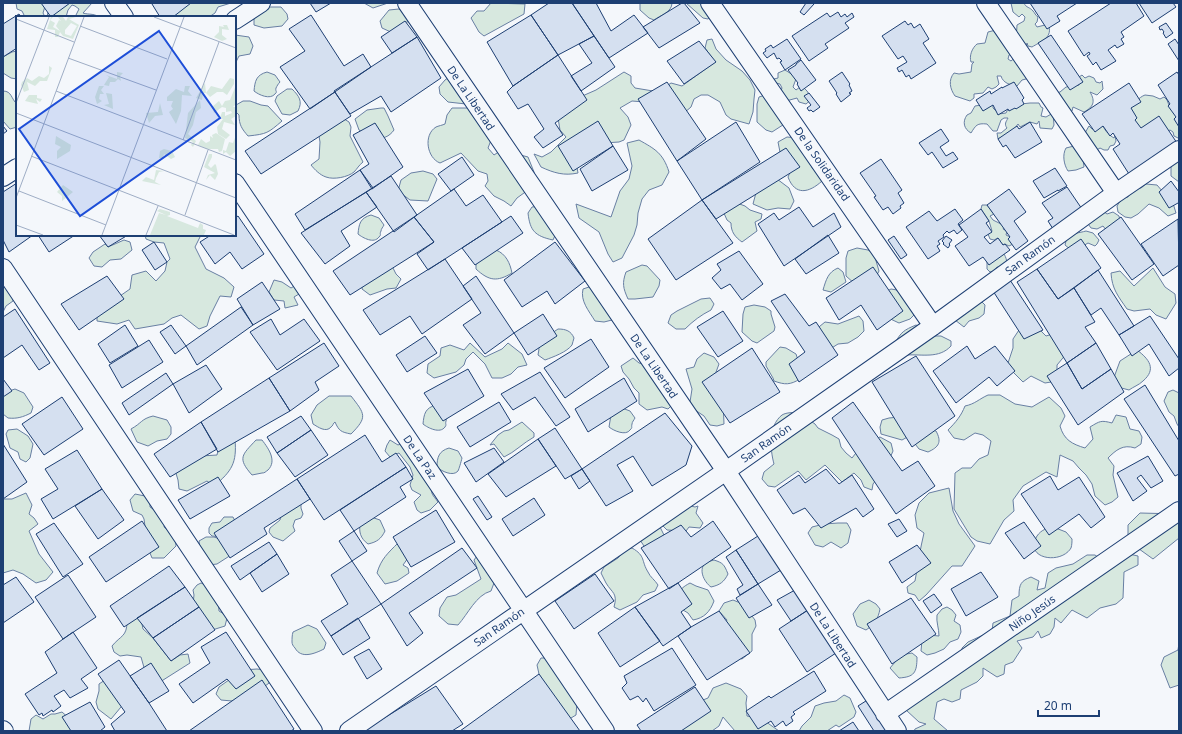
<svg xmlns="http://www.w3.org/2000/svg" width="1182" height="734" font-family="'Noto Sans',sans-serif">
<rect width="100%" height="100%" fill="#f4f7fb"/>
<path fill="#d7e8df" stroke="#687fa3" d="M16,3H46L43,13L45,17H25L22,11L17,9Z
M58,3H92L83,13C89,15 93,13 99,17H75L79,9L75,6L72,5L68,10L66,17H47L49,7Z
M179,3H231L218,7L215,13L209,17H164Z
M364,3H388L373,8Z
M491,3L525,4L524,14L484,36L479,32L471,18L477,11H484Z
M640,3H672C672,12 661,15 654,20L649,18L640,10Z
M686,3H717L712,16L708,19L703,18Z
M1011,3H1024C1026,8 1030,7 1033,11C1035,13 1035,15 1038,17L1037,22L1035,24L1037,27L1045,25L1049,27C1052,38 1040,42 1032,47L1028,46L1027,43L1026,47L1016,42L1017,25L1024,21L1025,17L1022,14L1019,17L1013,12Z
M268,7H281L287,14L288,19L282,26L264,28L254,25V16Z
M399,9L406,12L408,18L406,26L393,33L382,28L380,21L389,10Z
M996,30L1013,54L1009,55L1008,59L1011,61L1017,56L1031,72L1026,79L1022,80L1017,86C1010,85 1003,83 1001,76H997L999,84L996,87L992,89L988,87L983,93L974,94V98L970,101L955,96C950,89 948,80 954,73L959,74L971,72L972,64L974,62H971C969,56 972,48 977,44L985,43L988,32Z
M235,35L249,37L253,46L250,54L239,56L235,64Z
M712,39L716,49L726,60L742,71L750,80L755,90L754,99L753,112L749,124L731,119L726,115L720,102L708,95H701L694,99L691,107L684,113L661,90L671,83L682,86L715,62L705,48L707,40Z
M17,51V79L11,78L3,73V57L12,52Z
M785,70L793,75L796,79L793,87L796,90L800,87L804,88L807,91L812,99L806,104L799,102L797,98L786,101L789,121L772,132L766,130L757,122V104L759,97L769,94L779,96L782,88L780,84L776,83L774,79L778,78V73Z
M267,72L275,75L280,82C278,84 277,86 276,88C275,92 278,91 275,94C270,100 259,95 254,91C255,81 256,75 267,72Z
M624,72L631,76V83L635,88L653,91L645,102L632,101L620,108L628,117L631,125L624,140L619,142L573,145L578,173C564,176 554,173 541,167L534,154L542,157L551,152L566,137L560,130L558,118L580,97L596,90Z
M1082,75L1085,78L1089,76L1094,78L1096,82L1100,83L1102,81L1103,89L1097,95L1090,92C1096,102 1093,107 1084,112L1073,107L1072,111L1069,114L1056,93L1060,92L1066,87L1079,85V77Z
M449,77L466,104L448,102L440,94L439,87L445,80Z
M287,89H292C299,96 303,101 298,111L290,115L282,114L275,101L277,96Z
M3,91C12,91 11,99 17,104V127L10,129L3,121Z
M1145,95L1153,96L1160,99L1164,97L1167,100L1170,108L1179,111V137L1178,138L1174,136L1173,132L1170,130L1166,132L1137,128L1130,108C1134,104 1139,97 1145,95Z
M243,101H250L261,105L268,106L282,121C268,133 267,134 248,136C242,129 239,125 239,115L235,111L236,105Z
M1030,103H1039L1041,107L1043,108L1041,116L1046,117L1053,113L1054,125L1052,129L1040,128L1039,121L1037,124L1030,122L1020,127L1018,124L1013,131L998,139L997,133H1001L1007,128C1004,124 1006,122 1008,118H1004L1001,120L997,131H993L987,124C977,123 976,125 971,133C964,129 962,122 967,115L971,113L975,106L988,104L993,105V108L999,114L1006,113L1008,109L1012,105Z
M381,108H384L388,116L394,130C384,144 370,137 359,130L355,119L367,110Z
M452,108H468L493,135L488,148L494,155L503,149L513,153L528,157L534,172L535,185L517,198L511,206L504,201L494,196L485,186L488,181L487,174L478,171L461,153L440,163C427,158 423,135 436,127C438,126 443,125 445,124L447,115Z
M341,117L349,122L351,127L350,136L363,162C359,165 357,169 354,172C348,177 334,180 326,177C320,175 315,170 311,165L319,159L320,142L318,130Z
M1089,126L1092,129H1096L1099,127L1103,126C1106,132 1109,135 1114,138L1115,136L1116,141L1114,145L1110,146L1108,150H1104L1100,148L1083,158L1084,167L1076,170L1068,171C1064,165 1062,155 1066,148L1078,145Z
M787,137L809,139L807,159L813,169L819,173L822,181C809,193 795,196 788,177L792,168L781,157L778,142Z
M639,140C655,149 663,153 669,172L662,185L649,190L642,199L638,213L637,225L634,235L622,258L613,262L608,254L599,232L579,218L576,204L611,217L620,191L629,179L632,166L627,143Z
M1176,161H1179V182L1171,176V167Z
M423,171L433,174L437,179L428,201L410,200L398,191L401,180L411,173Z
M777,179L789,188L794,201L790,209L778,208L767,210L753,204L757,189Z
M1146,184L1157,185L1163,192L1172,200L1176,213L1168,216L1159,208L1149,204L1138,214L1131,218L1125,217L1118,212L1117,206L1122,198L1128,197L1131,191L1134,188H1141Z
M737,203L745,206L750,210L762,214L761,219L755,222L757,231L742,242C735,237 731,232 731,223L727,220L723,211Z
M982,205H987L994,214L990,216L993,220L1005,226L1003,229L1007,231L1006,235L1010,237L1013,244L1009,246L1005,244L1003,245L998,238L994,240L990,239L988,234L992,231L989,221L981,209Z
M541,206L557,231L553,240C535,236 530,231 528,213L532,207Z
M1099,208L1107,214L1113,212L1119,216L1121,225L1107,231L1103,226L1097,229L1091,228L1086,221Z
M371,215L379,218L384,225C383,227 381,229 381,231C379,235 382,234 379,237C374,244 363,238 358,234C359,224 360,218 371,215Z
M1086,231L1093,233L1099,240L1097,244L1095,246L1088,243L1083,246L1071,250L1065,245L1067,237C1073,233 1079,233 1086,231Z
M145,235H201L195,247L206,269L224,278L234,287L231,297L220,296L210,316L207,326L199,329L181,315L172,318L164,324L135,329L129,320L117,324L97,321V312L130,289L132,275L146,271L156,281L165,271L167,262L170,259L164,243L154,242L146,239Z
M124,240L130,242L132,250L121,259L110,260L102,267L94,266L89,258L93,252L105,244L108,247Z
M857,248L868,250L874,254L879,271L877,275L855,284L846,276V258L848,251Z
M496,250C506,254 510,263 512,273C497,282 489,281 476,269V262Z
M1002,250C1005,256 1009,261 1005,268L997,267L994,271L990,272L987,269V257Z
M642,265L647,266L660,280L659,286L653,297L635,299H628C623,288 622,283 626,272Z
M392,266L396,274L401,279L396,288L387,289L370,295L362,289L363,281Z
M838,268L843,272L846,282L831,292L823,290C826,280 828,272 838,268Z
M1153,268L1165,287L1175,294L1176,303L1166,319L1156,315L1150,309L1134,311L1127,309C1118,296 1112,289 1111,273L1120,271L1134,286Z
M3,275L13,293V301L6,306L3,312Z
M274,280L282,282L291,288L296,285L300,289L299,294L294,297L298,305L285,308L284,301L274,300L269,292Z
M592,286L616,319L604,322L595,321C589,311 580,301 583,289Z
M891,289L909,292L914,315L910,319L899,323L882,315L885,292Z
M710,298L714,304L711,310C701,315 693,321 685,329H676L668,323L671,315L677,311L701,299Z
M980,300L985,305L984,314L979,318L969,321L964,327L955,320Z
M754,305L765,307L771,311V314L775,327L774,331L757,343L752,341L742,332L743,314L745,307Z
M859,316L863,321L864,331L858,337L848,343L838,344L827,351L814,331L825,322L838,324Z
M1032,322L1046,336L1062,331L1067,353L1057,365V381L1045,383L1031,376L1023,382L1007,366L1013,348V339L1023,324Z
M916,325L925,329L933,336H941L951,341V346C939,359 922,354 906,355L895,343C901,332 904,330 916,325Z
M558,329C566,329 571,331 574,338C573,340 573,343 572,345C567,352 553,357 545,360L538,355L539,349L537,343Z
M470,343L485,357L502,349L508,343L522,354L527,365L518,367L511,374L502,378H492L485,364L473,352L466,359L464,365L456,372L434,378L427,373L428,364L440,356L441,348L450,345L464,350Z
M780,347L786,348L796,354L799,363L800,379C790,385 785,385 774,381L773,378L766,366V362Z
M1137,350C1149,359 1157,369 1143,381C1139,385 1133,387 1129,390L1114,386L1113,380L1120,361Z
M704,353L714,357L719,364L712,383L723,400L724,424L717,426L710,425L704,416L695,410L690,402L692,389L686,369L694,367L697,359Z
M633,358L639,363L648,365L673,404L668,409L662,407L647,410L639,404V393L634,388L629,379L623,372L621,366Z
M15,389L24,393L33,407L31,413C23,417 17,419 8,418L3,414V393Z
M1173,390L1179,393V427L1177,424L1174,416L1169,412L1164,401L1168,392Z
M988,395H1000L1015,404L1032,407L1049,397L1061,408L1065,416L1060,426C1064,440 1072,444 1085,448L1093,439L1090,427C1100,421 1101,420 1112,423L1116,415L1126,417L1130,429L1139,431L1142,437L1141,444L1135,448C1123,444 1116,450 1108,458L1114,466L1113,475L1118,497L1112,502L1105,505L1095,496L1092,484L1086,475L1079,468L1073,461L1060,455L1057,477L1046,472L1023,486L1013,500L1014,511L1004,520L990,544L977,541L971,537L954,509L955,473L962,468H971L979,459L988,455L991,441L983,435L975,433L964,440L954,438L948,430C956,422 961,416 965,406C975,404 979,399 988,395Z
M329,396H351C365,414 368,417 351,434C341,432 339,431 335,422C333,423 333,426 331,427C326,433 318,427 313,424L311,415L317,405Z
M436,405L449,415C448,417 446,419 446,421C445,425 447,424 445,427C440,434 428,428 423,424C424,414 425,408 436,405Z
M622,408L630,411L635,418C634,420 632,422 632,424C631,428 633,427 630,430C626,436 614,431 609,427L611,415Z
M798,412L815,424L818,428L832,435L839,439L841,447L846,453L852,458L863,444L880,437L891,443L893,451L886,467L873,484L872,490L864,487L861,480L854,473L842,482L825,465L806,480L798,471L775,487L768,486L762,479L764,472L774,464C770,449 768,426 782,415C787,412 793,413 798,412Z
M153,416L167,420L171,427V434L167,439L157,441L148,446L137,442L131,429C142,423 141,419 153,416Z
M899,417L911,435L902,440L881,434L880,427L882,420L889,418Z
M522,422L534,433V437C523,443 515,452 504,457L494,444L490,445L498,435L504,431L509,430Z
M17,429L28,436L33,444L30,458L26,462L20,459L18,452L10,448L6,434L8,430Z
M927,429L936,431C942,442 939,447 928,452L919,449L912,440Z
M235,439C237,463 232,471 214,486L207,481L187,491L179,489L178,480L175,470L201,456L217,455L219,445Z
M256,440H262C269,449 277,461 268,470C265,472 265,473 262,473C259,474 255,474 252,475C237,458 242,455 256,440Z
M390,440L398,445L403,443L432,485C430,494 433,495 438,502L430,510L421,513L417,510L414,502L421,495L412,490L410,485L413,475L410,467L399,453L390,457L385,451L387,445Z
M449,448L458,451L462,458C461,462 459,469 458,471C453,477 441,471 437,467C437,457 439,451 449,448Z
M949,488L953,511L959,524L975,546L962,566H952L926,595L919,601L915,595L908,593L907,587L915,581C918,565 920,549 924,533L917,528L915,515L919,503L929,493Z
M26,493L32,505L29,514L34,518L38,524L29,531L39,554L53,572L46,580L36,583L23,574L13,570L3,573V499H12Z
M135,494L150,497V507L166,518L164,527L175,536L176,546L164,558H152L148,548L144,519L142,515L133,511L130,500Z
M301,501V508L303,514L301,518L295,520L293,526L295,531L283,541L273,537L269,532L270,528L280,520L282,512Z
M687,505L695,507L698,506L696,513L703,523L700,528L689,527L686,531L667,530L658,521Z
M1140,513L1179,514V538L1153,559L1128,541V525Z
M224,517H233L236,523L223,537L212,536L209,533V528L212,523L220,522Z
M371,517L380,520L385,531C381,539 377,542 368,544C360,538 359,532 360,523Z
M838,523H847L851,530L848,543L841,548L831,542L823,547L815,545L808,533L812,527L824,524Z
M659,525L664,535L648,549L644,546L638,537Z
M1053,527L1066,532L1072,539C1072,541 1072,545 1071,548C1061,565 1023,559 1037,536C1041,530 1047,528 1053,527Z
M206,537H214L225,541L231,555L217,564L209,565L200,549L199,541Z
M398,543L408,558L403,565L408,568L409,573L397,581L385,584L377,573C381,559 388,553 398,543Z
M632,548C646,556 641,561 648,572C650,577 655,580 658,585L655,591L643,595L637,602L620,610L614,607C618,593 612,593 606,583C604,580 603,576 601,573L604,567L618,558L625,550Z
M1129,554L1138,556V565L1124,572L1123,598L1116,604L1100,608L1087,618L1072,610L1061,623L1055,618L1054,627L1050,634L1041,638L1038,631L1033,637L1017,641L1022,648L1013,662L1005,665L1004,674L997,677L983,668V676L977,682L961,690L960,699L952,702L944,699L937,702L934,719L948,731H914L915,729L926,724L919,722L906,710L962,656V648L968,642L992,631L993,623L1010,616L1012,600L1019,596C1019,584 1021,581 1031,577L1039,581L1037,590L1045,588L1048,573L1056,568L1073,564L1087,555H1095L1102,560Z
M477,556L494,583L491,591C476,595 468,614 458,625L448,624L439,616L440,608L447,597L456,595L481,579L474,560Z
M714,560C723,563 724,564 728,574C724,582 720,585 711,587C704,582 697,568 707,562C709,561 712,561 714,560Z
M201,583L208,586L218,597L219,611L224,614L227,618L225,626L209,631L193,604L194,595L193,590L197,585Z
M690,583L696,586L708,590L714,601C710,612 704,618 693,620L688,613L678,607C679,593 677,590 690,583Z
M733,600L743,604L755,620L756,626L752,634V651L742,659L734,657L722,629L727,620L719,611L724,603Z
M869,600L876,604L880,609C878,619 875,624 866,630L857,626L853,614L860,604Z
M947,607L952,610L956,615L954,621L960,625L961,632L958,639L950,642L944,649L935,653L927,655L921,651L922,640L928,635L939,636C939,628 936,622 937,615L942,609Z
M133,617L141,619L143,629L153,638L171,661L180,655L188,654L190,663L160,682L145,671L141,657L127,655L120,656L114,652L112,646C121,635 127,637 127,621Z
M308,625L317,629L326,643L324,649C314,654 301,659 295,648C293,646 292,644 292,642C292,639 292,635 293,632Z
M1179,643V685L1170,688L1161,665L1164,657L1178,650Z
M912,653L917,657C917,673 914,677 899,678L890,668L901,655Z
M541,658H550L577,702L576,715L566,721L539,674L537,665Z
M257,669L265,670L271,676L269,683L260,690L232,701L221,700L216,694L219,687L243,670Z
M108,678L126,701L111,719L98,709L96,702L99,691V684Z
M726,683L741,689L747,696L746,703L747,716L762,719L779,731H735L723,717L719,726L712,731H684L682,730L698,702L708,698L713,688Z
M844,695L850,698L856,712L854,717L839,727L836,725L827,731H799L802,726L811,717L815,706L824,703L836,701Z
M62,712L70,719L71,731H29L31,719L36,715L43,719L51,714H55Z"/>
<path fill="#d5e0f0" stroke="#1d3f73" d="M41,3H70L51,17Z
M153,3H191L173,17H160L152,4Z
M310,3H331L316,12Z
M549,3H572L594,36L558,55L531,15Z
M572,3H596L611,31L634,15L648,33L609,58Z
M682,3H684L700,23L659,48L643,27Z
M806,3H813L814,4L804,15L800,12Z
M1030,3H1077L1057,16L1060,21L1047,29Z
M1111,3H1136L1144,16L1121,32L1124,37L1121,39L1124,44L1117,48L1115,45L1108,50L1116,61L1101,70L1096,62L1093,65L1087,56L1090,54L1089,52L1084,56L1068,31Z
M1139,3H1173L1176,7L1152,23Z
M838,12L841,17L845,14L847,17L852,13L854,17L845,23L849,28L825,44L828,48L809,61L792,36L827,13L830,17Z
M19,14L21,17H17V48L3,57V24Z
M311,15L344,66L363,54L371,67L310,109L280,67L305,51L289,29Z
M531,15L558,55L513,86L487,42Z
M405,21L417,37L392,53L381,37Z
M905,21L908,25L911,23L914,28L920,24L929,39L923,43L936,63L911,79L909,75L906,77L902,70L899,72L897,68L907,62L903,56L898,59L882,36Z
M1166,23L1173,33L1166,38L1163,33L1164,32L1162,29L1160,30L1159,27Z
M1051,35L1083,82L1070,90L1038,43Z
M594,36L615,67L581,91L571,76L592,63L579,44Z
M417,37L441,78L391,112L381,96L350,114L334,91Z
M787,39L801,59L785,70L780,62L782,61L779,58L777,59L774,53L767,58L763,53L766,51L765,49L771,45L773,48Z
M1175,39L1179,45V61L1168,44Z
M699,41L716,62L684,84L667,61Z
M558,55L587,100L555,123L563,135L543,148L534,137L544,129L528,104L518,109L507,92L513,86Z
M801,60L816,80L801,91L797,84L798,83L788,70L796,65V64Z
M842,72L850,84L849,85L852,91L849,93L851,94L841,102L836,94L837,93L829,81Z
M1177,72L1179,75V127L1174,119L1176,117L1168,106L1170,104L1158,85Z
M667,82L706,139L677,161L638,99Z
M1014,82L1024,98L1022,100L1024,104L1016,109L1015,108L1009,111L1008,109L998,115L993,105L983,111L976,100L990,91L991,94L1002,87V88Z
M1129,83L1141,102L1131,108L1137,118L1135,120L1141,128L1159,116L1177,143L1129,174L1113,149L1120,144L1113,133L1110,136L1103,126L1095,132L1082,114Z
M335,92L351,116L261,174L245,151Z
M809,93L820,107L813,112L811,110L809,111L807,108L811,105L804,96Z
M598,121L613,146L573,171L558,146Z
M736,122L760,162L702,200L677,161Z
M1030,122L1042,142L1015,158L1006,145L1003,147L998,139L1017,126L1019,129Z
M375,123L403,167L372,189L360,170L369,164L353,135Z
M3,126L7,131L3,134Z
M941,129L949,141L940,147L946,156L953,152L958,159L943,168L932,152L928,155L919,143Z
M613,146L628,170L592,191L580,169Z
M786,148L800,167L716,219L702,200Z
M462,157L474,175L451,191L438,174Z
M881,159L902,190L898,193L904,203L900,206L901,208L893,214L888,207L883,210L874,197L876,196L860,173Z
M1055,168L1067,186L1058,191V190L1044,198L1033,181Z
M360,170L373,188L305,230L295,214Z
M391,176L417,215L394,232L366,192Z
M1171,181L1179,192V204L1178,203L1169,208L1159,192Z
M17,183V235H33L9,252L3,240V192Z
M1067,187L1082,209L1053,229L1048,221L1053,218L1042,203Z
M454,189L466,206L483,195L502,222L428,270L417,254L434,242L414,217Z
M1009,189L1026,212L1014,221L1028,241L1016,250L1008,239L1010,237L987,205Z
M366,192L377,207L341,231L350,246L325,264L301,233Z
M702,200L733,243L676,280L648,239Z
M799,207L813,227L834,213L841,227L784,266L758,224L774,213L779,220Z
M955,209L963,220L958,224L962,230L957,234L954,230L949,233L947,231L943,235L944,237L938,241L940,244L937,246L940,251L928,259L906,227L929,211L937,221Z
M981,209L989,221L986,223L992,232L984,237L990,244L998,238L1003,245L1005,244L1010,250L989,265L983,257L969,266L955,246L968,237L959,225Z
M238,216L264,254L242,269L230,252L215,264L200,242L211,235H235V218Z
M511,216L523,233L475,265L462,248Z
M414,217L434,242L350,295L333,271Z
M1121,217L1154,264L1132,280L1098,234Z
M1178,219L1179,265L1163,276L1141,244Z
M38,235H75L49,252Z
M99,235H128L108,247Z
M828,235L839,253L806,274L795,259Z
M894,236L907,255L901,259L888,240Z
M946,236L952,240L949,244L950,245L948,248L943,244L944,243L942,241Z
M1081,239L1101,268L1058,299L1037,269Z
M154,242L167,262L155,270L142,250Z
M555,242L585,281L555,304L547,291L522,307L504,280Z
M739,251L763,284L742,300L730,284L721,289L712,278L721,270L717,264Z
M445,259L472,299L422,334L410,316L380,335L363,310Z
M873,267L903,311L877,330L861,305L839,320L826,298Z
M1037,269L1058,299L1074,288L1095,322L1085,327L1096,343L1067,363L1017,282Z
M1098,270L1134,326L1119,335L1101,308L1091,315L1074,288Z
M107,276L124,299L79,330L61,304Z
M476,276L514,333L485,354L463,325L481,313L463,286Z
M1010,280L1043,330L1024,339L993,291Z
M262,282L280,309L253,325L237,299Z
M785,294L809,326L816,322L838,355L799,382L789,364L805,352L771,301Z
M241,307L253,325L197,365L186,346Z
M15,309L50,363L39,370L22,345L3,358V317Z
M723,311L743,341L718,357L697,327Z
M543,314L557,336L528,355L514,333Z
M1150,316L1179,359V368L1169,376L1149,344L1132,356L1119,335Z
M271,319L280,335L304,319L320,341L277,370L250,332Z
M125,325L138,346L110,363L98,344Z
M171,325L186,346L175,354L160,332Z
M425,336L437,353L407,372L396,355Z
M591,339L609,367L565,398L544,368Z
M149,340L163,362L122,388L109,365Z
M324,343L339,366L315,382L319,390L290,411L269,378Z
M1096,343L1111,369L1082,389L1067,363Z
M967,346L975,359L995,346L1015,371L997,386L989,377L956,403L933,371Z
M752,348L780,392L730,423L702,382Z
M916,356L955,416L912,447L872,382Z
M1067,363L1082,389L1111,369L1124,392L1078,425L1047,376Z
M206,365L222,389L189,413L173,384Z
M468,369L484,396L443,421L424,393Z
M540,372L570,417L556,426L535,397L513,410L501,394Z
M166,373L173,384L129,415L122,403Z
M269,378L290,411L218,452L201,422Z
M624,378L637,401L588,432L575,409Z
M3,379L12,391L3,397Z
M1145,385L1179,441V474L1175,476L1124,399Z
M62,397L83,429L44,455L22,424Z
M499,402L511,422L470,447L457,427Z
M853,402L902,471L918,461L935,486L896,514L832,418Z
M665,413L692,446L686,465L652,486L633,456L617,465L633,491L606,506L582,469Z
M301,416L311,430L277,453L267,437Z
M201,422L217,449L170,477L154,454Z
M555,428L582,469L565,479L538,439Z
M311,430L328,455L295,477L277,453Z
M365,435L382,462L396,453L406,467L324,520L297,479Z
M538,439L556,466L506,497L488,474Z
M3,444L27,482L3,499Z
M494,448L504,462L476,482L464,463Z
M77,450L102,489L53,519L41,499L58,489L45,469Z
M1148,456L1163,481L1151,488L1141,475L1137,478L1147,491L1133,501L1117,473Z
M406,467L413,479L400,487L406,497L354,531L340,510Z
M582,469L590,481L579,489L571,476Z
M826,469L839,484L852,475L874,509L863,517L856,508L821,528L805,508L793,514L777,490L799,475L805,483Z
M1050,476L1058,490L1079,477L1105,517L1091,528L1079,514L1049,535L1021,494Z
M218,477L230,496L190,519L178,500Z
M297,479L310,499L264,528L267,534L230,558L214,533Z
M102,489L124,520L98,539L75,506Z
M478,496L492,517L487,520L473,499Z
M534,498L545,515L513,536L502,519Z
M436,510L455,542L411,567L393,537Z
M899,519L907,531L897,537L888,524Z
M142,521L159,547L106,582L89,557Z
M713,521L731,547L669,589L641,548L681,525L691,537Z
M1024,522L1041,546L1024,559L1005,533Z
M54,523L83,564L63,577L36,534Z
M354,531L367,551L352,561L339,541Z
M758,536L781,570L758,584L736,550Z
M269,542L277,554L240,580L231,566Z
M917,545L931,563L902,583L889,562Z
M462,548L477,568L409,613L423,633L407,646L381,604Z
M736,550L758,584L740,595L737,589L743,585L726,557Z
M277,554L289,574L262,592L250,573Z
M352,561L381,604L331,636L321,621L348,604L331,575Z
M169,566L185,587L124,627L110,606Z
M981,572L998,597L966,616L951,589Z
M595,574L614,601L574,629L555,601Z
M68,575L96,617L63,639L35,597Z
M16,577L34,602L3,623V585Z
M678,583L692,604L681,612L691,627L663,646L635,607Z
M758,584L772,605L749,618L736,598Z
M185,587L199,607L153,638L137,618Z
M795,590L808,610L791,621L777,600Z
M934,594L942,605L931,613L923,601Z
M911,598L936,634L892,664L867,624Z
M199,607L215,630L171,661L153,638Z
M635,607L660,641L620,667L598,633Z
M808,610L836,653L807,672L779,629Z
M719,611L750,653L707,680L678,636L691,627Z
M358,618L370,638L343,655L331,636Z
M73,632L97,668L81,679L88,688L70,698L64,690L54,696L61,706L53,712L52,710L43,716L42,713L39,715L25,694L57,673L45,652Z
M226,632L255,676L236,689L227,679L193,703L179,684L210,663L201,647Z
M672,648L696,685L654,711L646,698L643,702L638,696L630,700L622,688L627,683L624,676Z
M369,649L382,669L367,679L354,657Z
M119,660L149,703L167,731H115L111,724L125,712L98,674Z
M151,663L169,691L149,703L130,676Z
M814,671L826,691L793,712L795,714L791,717L793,721L786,726L783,721L775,727L771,721L758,729L746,711L769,696L771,698Z
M539,674L580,731H460Z
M262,680L294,729L291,731H189Z
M436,686L463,724L452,731H363Z
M695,687L711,711L681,731H641L637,725Z
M869,699L890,731H874L858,706Z
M90,702L105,727L100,731H71L62,717Z
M853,722L859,731H839Z"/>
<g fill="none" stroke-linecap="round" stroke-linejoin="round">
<defs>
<path id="street" d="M114,3L124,17
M407,3L726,471L897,731
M710,3L933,326
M986,3L1116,193
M235,20L261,3
M3,177L17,168
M235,183L605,731
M3,268L313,731
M885,714L1179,511
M3,730L4,731
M349,731L726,471L933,326L1116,193L1179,150"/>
</defs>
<use href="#street" stroke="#1d3f73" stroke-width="20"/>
<use href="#street" stroke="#f4f7fb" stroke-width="18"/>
</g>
<g text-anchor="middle" stroke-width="3" stroke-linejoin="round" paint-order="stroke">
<g font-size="11" fill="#1d3f73" stroke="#f4f7fb">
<text transform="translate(471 98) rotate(56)" y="4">De La Libertad</text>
<text transform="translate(822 164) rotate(55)" y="4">De la Solidaridad</text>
<text transform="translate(1030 255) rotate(-36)" y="4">San Ramón</text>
<text transform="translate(654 366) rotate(56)" y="4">De La Libertad</text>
<text transform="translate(766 443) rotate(-35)" y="4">San Ramón</text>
<text transform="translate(420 457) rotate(56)" y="4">De La Paz</text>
<text transform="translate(1032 613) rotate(-35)" y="4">Niño Jesús</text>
<text transform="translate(499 627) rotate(-35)" y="4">San Ramón</text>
<text transform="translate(833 635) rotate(57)" y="4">De La Libertad</text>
</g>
</g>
<g transform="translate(16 16)">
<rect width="220" height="220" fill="#f4f7fb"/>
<path d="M35,1H37L34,4L39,7L37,11L44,15L40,10L43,4L45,5L42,1H47L50,5L52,1H60L53,3L63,9L57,23L47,20L44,16L42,21H39V14L31,13ZM55,7L61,10L55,20L49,18V14ZM207,9H211L213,14L206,13V19L211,23L206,25L198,21L203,16V10L208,11ZM33,50L36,52L31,65H24L19,70L11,66L13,74L8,76L5,69L6,66L11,62L16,65L23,60L28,62L33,58ZM101,56L107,57L104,60L105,65L102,63L99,66H94L93,70L88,69L93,61L90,59L101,63ZM214,62L218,63V68L211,79L207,76H201L194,81L190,77H187L186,84L180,82L189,67L190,77L195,70L206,73ZM220,69V88L217,91H220V100L215,103L219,109L208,106L206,113L214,119L210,123L202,118L201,111L207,103L204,102L206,96H209V100L216,97L215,95L210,96V92L206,91L198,97L196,91L203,85L206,90L209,85L214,84ZM83,70H88L85,74L88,78H84L83,83L86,85L81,88L79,81ZM169,70H174L172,75L176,80L166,79L165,95L160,108L153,96L157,93L155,90L157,85H151V81L160,73L168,76ZM90,77L96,78L97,93L88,89L93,88ZM13,79H21V82L26,83L24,86L20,83L22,88L9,85ZM184,84L185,92L180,96L177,109L172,118L180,125L177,131L175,129L177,126L169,122L172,97ZM144,87L147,99L139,100L133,107L130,97L142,96ZM200,117L209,123L206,135L203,136L202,133H191L182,129L185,123L190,127L194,125V120L197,122L196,119ZM220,119V135L214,140L210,136L207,138V134L210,135L213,126L217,127ZM40,120L55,129L54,135L41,143V135L45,131L39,128ZM148,133L156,135L159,141L155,143L148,138L147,142H143L144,135ZM193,138H196V141L192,149L195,152L199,148L200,149L202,158L199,164L194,159L190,164L192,159L199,157L188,151ZM140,154L148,155L143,156L140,162L139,166L145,169L126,165L130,161L138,164ZM47,169L57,176L46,185V180L41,176ZM144,193L154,196V199L151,200L182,212L184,207L187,209V213L190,214L188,219H134L143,197L150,199L141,195Z" fill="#d7e8df" fill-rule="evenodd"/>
<path fill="none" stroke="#9eadc5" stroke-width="1" d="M138,1L220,32M0,3L58,26M64,10L151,43M52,42L140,74M40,75L220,144M0,87L33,1M0,97L220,182M167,124L203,26M15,140L218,219M3,175L90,209M0,182L68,1M169,199L192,134M0,209L27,219M86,219L168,1M130,219L142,190"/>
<path fill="#1d4ed8" fill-opacity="0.15" stroke="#1d4ed8" stroke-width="2" d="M143,15L204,102L64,200L3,113Z"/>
<rect width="220" height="220" fill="none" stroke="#1d3f73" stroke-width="2"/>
</g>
<rect width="1182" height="734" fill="none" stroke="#1d3f73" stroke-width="8"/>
<path d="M1038 710v6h61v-6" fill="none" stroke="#1d3f73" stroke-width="2"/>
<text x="1044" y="710" font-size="12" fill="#1d3f73" stroke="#f4f7fb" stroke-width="3" paint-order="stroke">20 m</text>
</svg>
